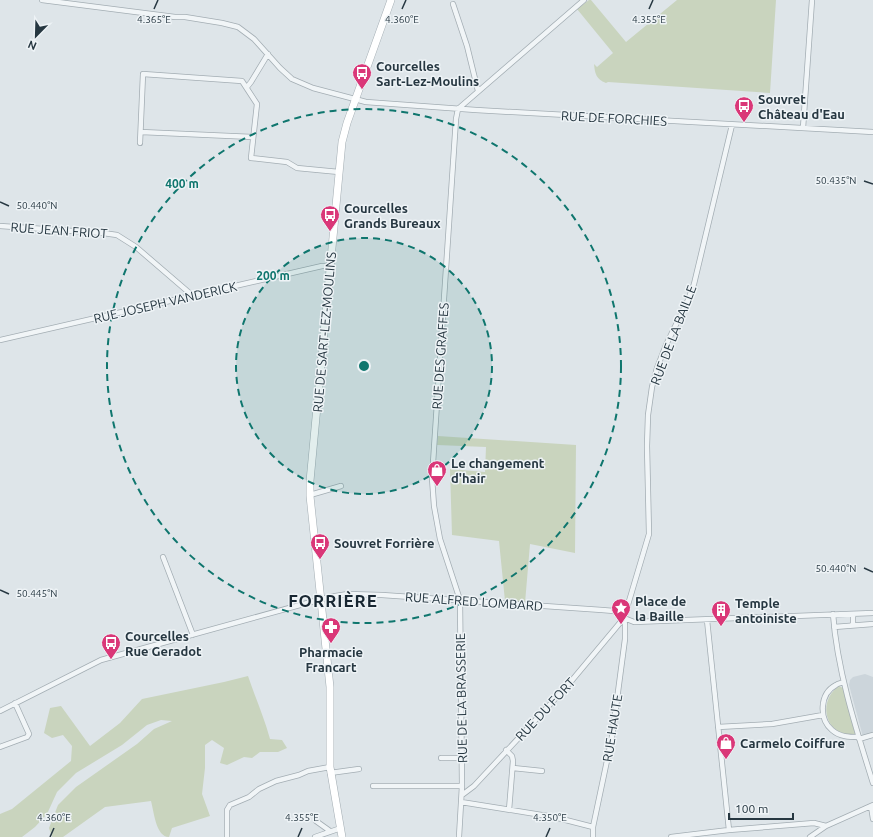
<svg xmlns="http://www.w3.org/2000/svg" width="873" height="837" font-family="Ubuntu,sans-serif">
<rect width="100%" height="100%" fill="#dee5e9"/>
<path fill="#ccd5db" d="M865,674L873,677V734L863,737L849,685L850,680L853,677Z"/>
<path fill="#c9d4be" d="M589,0H591L626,42L677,0H776L770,93L608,82L606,83C596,79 595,74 594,64L597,67L613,53L577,9Z
M438,436L576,445L575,553L530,544L525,603L505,601L499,541L452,535L450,469L485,472L486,447L437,445Z
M248,676C255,697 264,717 270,739L282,740L287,748L278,752H260L252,758L244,757L227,765L220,763L224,748L212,740L205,745V768L202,794L210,816L172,828L169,837C156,837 154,812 151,801L105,807L63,837H52L49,828L58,805L76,787L137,744L154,729L172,721L161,720L147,725L122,745L76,773L57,792L47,814L35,827L22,837H0V814L12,809L71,761L72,746L63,735L52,738L44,733L50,708L61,706L90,746L120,723L142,699L224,682Z
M839,686L843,688L855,733V734C826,738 816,702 839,686Z"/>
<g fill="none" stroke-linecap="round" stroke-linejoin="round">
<defs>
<path id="street" d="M42,0L175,17H185L222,23L238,27L254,39L280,68L292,79L313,88L366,102L476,110L873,132
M453,4L467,46L478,91
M247,87L251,82L268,54
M458,109L456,119L432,478L434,506L440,539L460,600L462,786L459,837
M458,109L584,0
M803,128L812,0
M141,132L253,137
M140,143L143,74L242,81L257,104L251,158L287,162L297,168L339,172
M0,226L103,233L117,235L136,247L193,296
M0,340L322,266H330
M310,495L341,486
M163,557L193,635
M833,614C837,670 856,729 873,783
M853,614V625
M707,620L729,830
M834,627L873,624
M844,682C842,683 838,683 836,685C819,694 819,719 832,730C840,737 849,737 859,737
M0,711L101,660L329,597L348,594L382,595L602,610L614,611L624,618L634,622L873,613
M718,727L772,724L823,715
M859,739L873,735
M0,747L27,737L29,734L15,703
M506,750L512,756L513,761L509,810
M441,758H461
M513,768L542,771
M330,773L359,769
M373,786H462
M462,795L474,786L568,685L624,618L649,534L647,446L648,415L652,387L657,368L666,345L688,300L694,284L732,125
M461,802L554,817L593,827
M871,806L873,819
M316,821L330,831
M227,837V810L230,805L249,797L259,789L276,781L299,775L308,771L330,767
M315,837L341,828
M593,837V827L612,737L625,639V625L624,618
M671,837L729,830L814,823L826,826
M810,837L826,826L873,805"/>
<path id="secondary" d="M342,837L330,767V687L310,496V481L342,142L347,123L391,0"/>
</defs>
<use href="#street" stroke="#a3adb3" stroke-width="6"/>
<use href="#secondary" stroke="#a3adb3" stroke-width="8"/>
<use href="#street" stroke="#f1f5f7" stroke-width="4.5"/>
<use href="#secondary" stroke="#fff" stroke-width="7"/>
</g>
<path fill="none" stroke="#263741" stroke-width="1.5" d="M154,9L158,0M402,9L406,0M649,9L653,0M864,181L873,184M0,202L9,206M864,568L873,572M0,590L9,594M50,837L54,828M298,837L302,828M546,837L550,828"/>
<circle cx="364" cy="366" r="128" fill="#0f766e" fill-opacity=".12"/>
<g fill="none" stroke="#0f766e" stroke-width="2" stroke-dasharray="7 5">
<circle cx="364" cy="366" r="128"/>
<circle cx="364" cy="366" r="257"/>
</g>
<defs>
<symbol id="bus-pin" viewBox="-11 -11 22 30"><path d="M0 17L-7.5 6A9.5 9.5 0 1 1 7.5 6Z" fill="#da3778" stroke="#eef3f6"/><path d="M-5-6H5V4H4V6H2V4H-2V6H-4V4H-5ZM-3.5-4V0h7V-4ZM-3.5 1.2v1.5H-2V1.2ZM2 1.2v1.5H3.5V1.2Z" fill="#fff"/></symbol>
<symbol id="shop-pin" viewBox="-11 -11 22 30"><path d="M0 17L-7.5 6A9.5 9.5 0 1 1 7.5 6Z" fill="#da3778" stroke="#eef3f6"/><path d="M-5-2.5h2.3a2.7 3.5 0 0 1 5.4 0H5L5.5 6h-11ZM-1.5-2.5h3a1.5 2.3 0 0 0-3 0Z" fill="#fff"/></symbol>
<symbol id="sight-pin" viewBox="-11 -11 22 30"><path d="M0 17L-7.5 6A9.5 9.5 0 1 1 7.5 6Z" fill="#da3778" stroke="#eef3f6"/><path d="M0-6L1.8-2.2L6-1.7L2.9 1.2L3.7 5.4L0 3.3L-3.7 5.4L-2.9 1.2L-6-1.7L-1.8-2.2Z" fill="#fff"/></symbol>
<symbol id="building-pin" viewBox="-11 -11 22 30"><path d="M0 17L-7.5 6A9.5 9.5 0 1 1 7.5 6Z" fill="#da3778" stroke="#eef3f6"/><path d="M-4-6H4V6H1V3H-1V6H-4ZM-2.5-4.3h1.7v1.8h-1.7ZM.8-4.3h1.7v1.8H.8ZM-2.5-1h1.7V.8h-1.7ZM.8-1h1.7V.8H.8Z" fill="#fff"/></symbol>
<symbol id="pharmacy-pin" viewBox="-11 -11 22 30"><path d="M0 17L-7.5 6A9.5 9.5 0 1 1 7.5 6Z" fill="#da3778" stroke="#eef3f6"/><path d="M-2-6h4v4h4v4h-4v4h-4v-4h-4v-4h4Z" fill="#fff"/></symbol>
</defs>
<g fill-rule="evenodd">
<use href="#bus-pin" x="351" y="62" width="22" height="30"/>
<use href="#bus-pin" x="733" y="95" width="22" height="30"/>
<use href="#bus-pin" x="319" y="204" width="22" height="30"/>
<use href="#shop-pin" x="426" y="459" width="22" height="30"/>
<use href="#bus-pin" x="309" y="532" width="22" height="30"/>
<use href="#sight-pin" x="610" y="597" width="22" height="30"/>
<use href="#building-pin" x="710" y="599" width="22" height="30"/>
<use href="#pharmacy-pin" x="320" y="616" width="22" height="30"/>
<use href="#bus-pin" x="100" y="632" width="22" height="30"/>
<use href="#shop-pin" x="715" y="732" width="22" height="30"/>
</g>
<g text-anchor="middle" stroke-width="3" stroke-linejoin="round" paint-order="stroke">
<g font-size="13" font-weight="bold" fill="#263741" stroke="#eef3f6" text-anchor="start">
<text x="376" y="71">Courcelles<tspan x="376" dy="15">Sart-Lez-Moulins</tspan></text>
<text x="758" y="104">Souvret<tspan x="758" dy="15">Château d'Eau</tspan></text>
<text x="344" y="213">Courcelles<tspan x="344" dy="15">Grands Bureaux</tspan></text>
<text x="451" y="468">Le changement<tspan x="451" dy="15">d'hair</tspan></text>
<text x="334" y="548">Souvret Forrière</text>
<text x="635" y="606">Place de<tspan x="635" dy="15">la Baille</tspan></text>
<text x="735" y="608">Temple<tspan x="735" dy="15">antoiniste</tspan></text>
<text x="125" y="641">Courcelles<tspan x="125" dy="15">Rue Geradot</tspan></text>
<text x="331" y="657" text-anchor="middle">Pharmacie<tspan x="331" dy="15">Francart</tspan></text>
<text x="740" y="748">Carmelo Coiffure</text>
</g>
<g font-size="13" fill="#263741" stroke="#eef3f6">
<text transform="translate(614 118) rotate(3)" y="5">RUE DE FORCHIES</text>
<text transform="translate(59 230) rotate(4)" y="5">RUE JEAN FRIOT</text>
<text transform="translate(165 302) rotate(-13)" y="5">RUE JOSEPH VANDERICK</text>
<text transform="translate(324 332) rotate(-85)" y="5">RUE DE SART-LEZ-MOULINS</text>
<text transform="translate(673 335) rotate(-69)" y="5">RUE DE LA BAILLE</text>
<text transform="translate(440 356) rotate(-86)" y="5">RUE DES GRAFFES</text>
<text transform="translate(474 601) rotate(4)" y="5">RUE ALFRED LOMBARD</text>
<text transform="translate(461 698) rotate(-91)" y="5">RUE DE LA BRASSERIE</text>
<text transform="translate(545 709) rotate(-47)" y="5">RUE DU FORT</text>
<text transform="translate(612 728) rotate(-81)" y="5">RUE HAUTE</text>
</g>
<g font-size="17" font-weight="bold" letter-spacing="1" fill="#182732" stroke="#eef3f6">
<text x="333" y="607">FORRIÈRE</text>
</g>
</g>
<g font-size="10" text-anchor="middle" fill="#263741" stroke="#eef3f6" stroke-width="3" stroke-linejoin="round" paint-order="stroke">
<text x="154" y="23">4.365°E</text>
<text x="402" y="23">4.360°E</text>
<text x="649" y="23">4.355°E</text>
<text x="836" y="184">50.435°N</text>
<text x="37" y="209">50.440°N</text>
<text x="836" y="572">50.440°N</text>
<text x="37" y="597">50.445°N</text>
<text x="54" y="821">4.360°E</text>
<text x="302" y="821">4.355°E</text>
<text x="550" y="821">4.350°E</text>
</g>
<circle cx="364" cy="366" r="6" fill="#0f766e" stroke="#eef3f6" stroke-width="2"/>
<g font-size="12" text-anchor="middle" font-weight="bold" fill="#0f766e" stroke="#eef3f6" stroke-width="3" stroke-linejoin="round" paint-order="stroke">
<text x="182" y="188">400 m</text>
<text x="273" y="280">200 m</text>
</g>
<g transform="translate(36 36) rotate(203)" stroke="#eef3f6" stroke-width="3" paint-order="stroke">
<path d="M0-3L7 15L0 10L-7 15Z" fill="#263741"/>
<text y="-6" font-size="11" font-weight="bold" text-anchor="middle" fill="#263741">N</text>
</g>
<path d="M729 813v6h64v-6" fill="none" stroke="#263741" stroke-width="2"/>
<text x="735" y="813" font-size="12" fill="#263741" stroke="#eef3f6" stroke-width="3" paint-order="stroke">100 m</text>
</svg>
